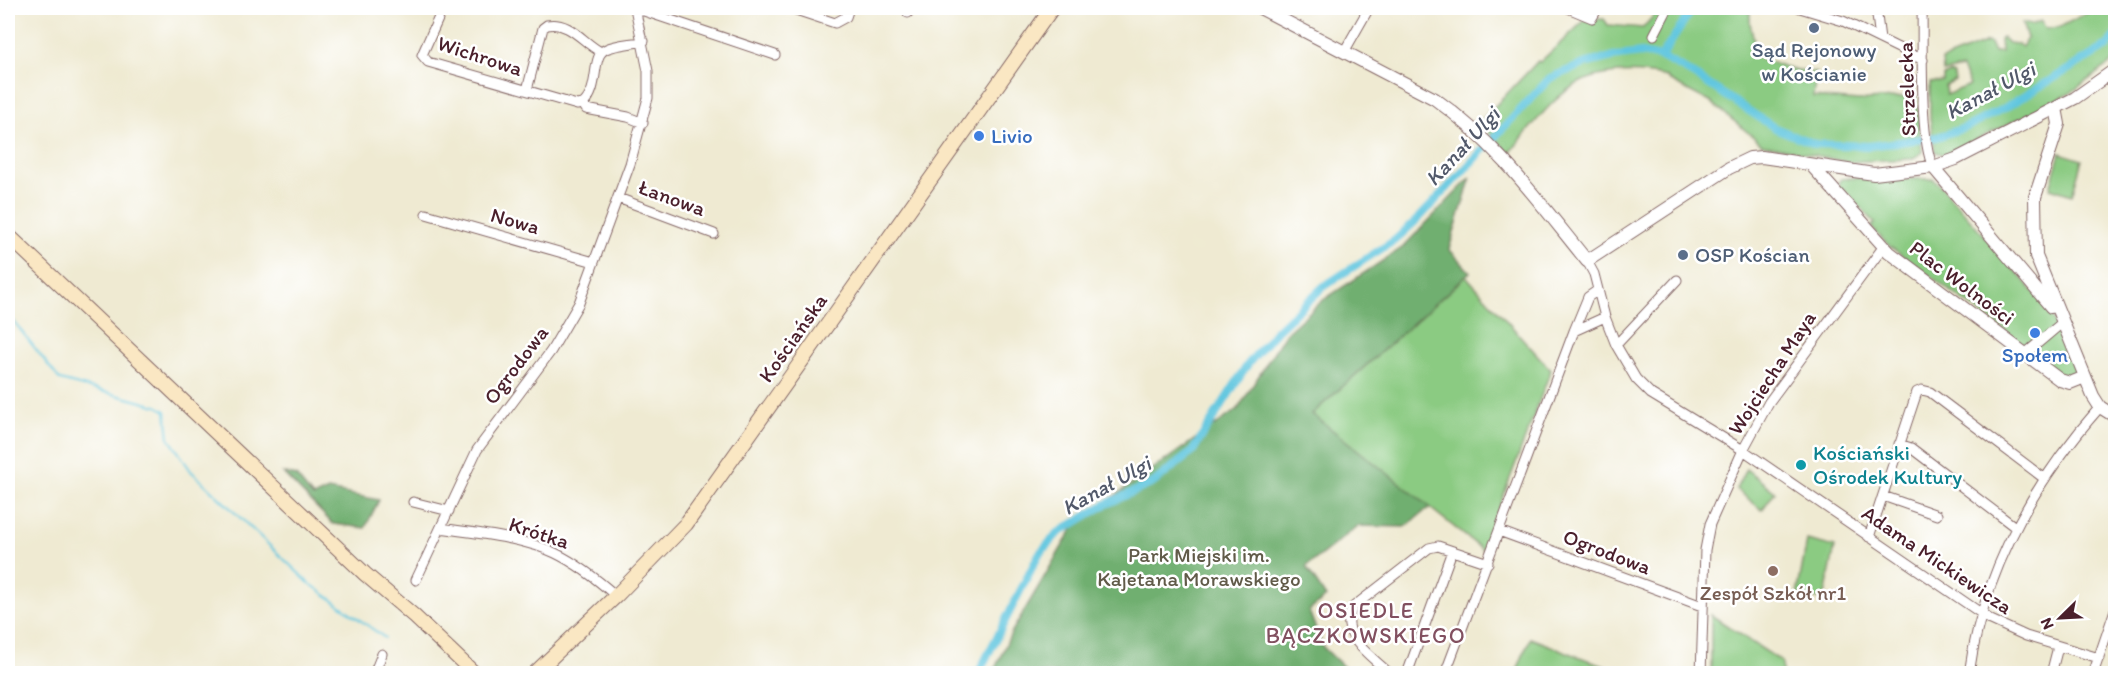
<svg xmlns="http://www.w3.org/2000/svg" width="2123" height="681" font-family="Itim,sans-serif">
<rect width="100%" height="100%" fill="#fff"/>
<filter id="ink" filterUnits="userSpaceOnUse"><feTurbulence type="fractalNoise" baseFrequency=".0167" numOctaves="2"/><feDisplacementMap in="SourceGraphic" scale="12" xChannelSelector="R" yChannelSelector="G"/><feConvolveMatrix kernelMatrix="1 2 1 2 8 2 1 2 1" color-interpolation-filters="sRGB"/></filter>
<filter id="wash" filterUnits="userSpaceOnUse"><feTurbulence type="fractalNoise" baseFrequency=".008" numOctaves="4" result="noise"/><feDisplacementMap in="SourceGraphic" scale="24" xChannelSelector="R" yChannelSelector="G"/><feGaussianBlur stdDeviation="1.35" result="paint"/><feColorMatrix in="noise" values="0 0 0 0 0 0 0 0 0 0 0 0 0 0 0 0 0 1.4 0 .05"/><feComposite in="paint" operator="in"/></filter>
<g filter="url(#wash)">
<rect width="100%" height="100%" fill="#efead2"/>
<path fill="#8bcb82" stroke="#6a7556" stroke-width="1.5" d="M1660,8H1750V23L1758,58L1792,69L1817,73L1813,97L1858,101L1917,96L1922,152L1913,159L1847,162L1762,144L1712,103L1668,80L1667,77C1640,70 1600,70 1575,85C1549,101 1529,130 1510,153L1479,123L1538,61L1540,62L1585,20L1604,19L1608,25L1643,28Z
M2096,8H2115V60L2069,94L1945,155L1935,152L1930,118V83L1943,81V76L1950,73L1954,75L1955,81L1945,86L1946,95L1970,85L1962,68L1943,72L1942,60L1987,42L1990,43L1994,52H2001L2000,39L2002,37L2008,43L2018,44L2022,47L2027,38L2022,23L2031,25L2041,21L2046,29L2060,27Z
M2060,153L2082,160L2072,195L2050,188Z
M1849,178L1933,179L1939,184L2047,307L2074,363L2076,376L2065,379L2008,333L1889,246L1871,227L1875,223L1845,190L1840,194L1838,183L1841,179Z
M1466,276L1551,370L1483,550L1312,414Z
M1746,469L1775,492L1762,510L1736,489Z
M1807,540L1835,547L1824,600L1797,595Z
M1711,615L1782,662V673H1711Z
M1530,638L1622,673H1516Z"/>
<path fill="#70af70" stroke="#5d674e" stroke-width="1.5" d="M1471,177L1449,249L1470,272L1312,414L1430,507L1405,527L1358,526L1306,567L1326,597L1309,611L1323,647L1350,673H993L1011,633L1076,523L1238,409L1285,334L1323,300L1402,248Z
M283,473L296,476L313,497L328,490L379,500L365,528L333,524Z"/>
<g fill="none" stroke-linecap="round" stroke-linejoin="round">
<path stroke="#61c6df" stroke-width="2" d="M8,314L60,380L157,406L166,411L169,438L191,471L309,583L385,638"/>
<path stroke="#61c6df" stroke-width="8" d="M1661,57L1693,8
M978,674L1039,554L1058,533L1104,505L1153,483L1192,452L1248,364L1277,330L1324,286L1395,240L1420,217L1550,78L1584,64L1612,57L1641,53L1661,57L1691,73L1775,128L1815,144L1869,146L1937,137L1967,127L2006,107L2107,46L2116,36"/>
</g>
</g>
<g filter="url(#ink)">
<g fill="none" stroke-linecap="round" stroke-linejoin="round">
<defs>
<path id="minor" d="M443,8L422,55L428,62L577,105L583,104C601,88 590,56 606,49C617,44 632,44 644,41
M790,8L835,23L846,17L849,8
M1568,8L1592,18L1598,8
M1800,8L1843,21L1923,60
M1876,8L1880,39
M1922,8C1923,44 1919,138 1933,167
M636,11H644L775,55
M908,13L910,8
M1654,35L1668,8
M1344,52L1369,8
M527,90L543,28L547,25C571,21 583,43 601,52
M583,104L586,109L628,117L643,123
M618,198L714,234
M426,214L594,262
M1587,261L1594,274L1605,317L1616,345L1636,379L1651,394L1743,450L1991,620L2026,636L2099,658
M1574,331L1605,317
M1616,345L1677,280
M2025,354L2063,322
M1899,444L1911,448L2015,527
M1883,496L1937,515
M413,502L449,511
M441,528C478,534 521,537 555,553C578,564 598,580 616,596
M1499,531L1702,606
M1869,537L1917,392L1922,390L1930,392L2045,479
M416,580L477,450L551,351L579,303L630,164L648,98V71L635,8
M374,674L382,654
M1390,674C1373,657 1336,635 1353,607L1429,548L1438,546L1488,563
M1407,674L1452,551
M1445,674L1574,331L1588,297L1598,290
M1701,674L1705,550L1710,524L1743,450L1769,402L1884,246
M1969,674C1983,572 2033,483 2100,407
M2051,674L2058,647
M2093,674L2116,607"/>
<path id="tertiary" d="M1260,8L1435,99C1496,142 1540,203 1587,261L1729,168L1750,158L1762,157L1874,174L1933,167L1956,159L2075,98L2116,69
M2056,108L2059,124L2035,197L2036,256L2093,396L2100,407L2116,417
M1812,166L1889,252L2060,380L2070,383L2085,377
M1933,167L2051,307"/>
<path id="secondary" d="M8,235L365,574L414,616L475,674
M534,674L616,596L686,524L1052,8"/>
</defs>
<use href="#minor" stroke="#846665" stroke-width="11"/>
<use href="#tertiary" stroke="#846665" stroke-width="14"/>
<use href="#secondary" stroke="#846665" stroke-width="16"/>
<use href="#minor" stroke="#fff" stroke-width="9"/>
<use href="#tertiary" stroke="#fff" stroke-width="12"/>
<use href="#secondary" stroke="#fae7c3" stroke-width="14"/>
</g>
</g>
<g fill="#5c6f8a" stroke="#fff" stroke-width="2">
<circle cx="1814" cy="28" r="6"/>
<circle cx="1683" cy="255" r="6"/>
</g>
<g fill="#3f7fe0" stroke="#fff" stroke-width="2">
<circle cx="979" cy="136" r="6"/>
<circle cx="2035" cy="333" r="6"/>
</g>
<circle fill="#0f9aa8" stroke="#fff" stroke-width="2" cx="1801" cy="465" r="6"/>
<circle fill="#8d6e63" stroke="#fff" stroke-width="2" cx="1773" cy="571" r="6"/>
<g text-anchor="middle" stroke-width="5" stroke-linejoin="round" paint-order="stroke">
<g font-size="21" fill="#4e5e75" stroke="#fff">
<text x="1814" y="57">Sąd Rejonowy<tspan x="1814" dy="24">w Kościanie</tspan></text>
<text x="1695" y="262" text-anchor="start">OSP Kościan</text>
</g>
<g font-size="21" fill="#4a1f2b" stroke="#fff">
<text transform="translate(480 56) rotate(18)" y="7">Wichrowa</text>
<text transform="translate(1907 89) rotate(-92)" y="7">Strzelecka</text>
<text transform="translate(672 198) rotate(20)" y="7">Łanowa</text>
<text transform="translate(515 221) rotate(16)" y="7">Nowa</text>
<text transform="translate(1962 283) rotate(37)" y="7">Plac Wolności</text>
<text transform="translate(793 338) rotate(-55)" y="7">Kościańska</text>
<text transform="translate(516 365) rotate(-53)" y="7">Ogrodowa</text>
<text transform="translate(1772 373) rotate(-57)" y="7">Wojciecha Maya</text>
<text transform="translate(539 533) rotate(18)" y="7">Krótka</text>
<text transform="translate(1607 552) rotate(21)" y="7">Ogrodowa</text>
<text transform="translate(1937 560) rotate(34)" y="7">Adama Mickiewicza</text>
</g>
<g font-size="21" fill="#366cbe" stroke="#fff" text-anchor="start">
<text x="991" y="143">Livio</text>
<text x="2035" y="362" text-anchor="middle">Społem</text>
</g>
<g font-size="21" fill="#0d838f" stroke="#fff" text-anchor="start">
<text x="1813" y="460">Kościański<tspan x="1813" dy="24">Ośrodek Kultury</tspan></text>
</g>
<g font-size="21" fill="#615b49" stroke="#fff">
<text x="1199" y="562">Park Miejski im.<tspan x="1199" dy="24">Kajetana Morawskiego</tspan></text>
</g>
<g font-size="21" fill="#785e54" stroke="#fff">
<text x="1773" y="600">Zespół Szkół nr1</text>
</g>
<g font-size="22" font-style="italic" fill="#52596a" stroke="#fff">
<text transform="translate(1990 90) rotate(-28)" y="8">Kanał Ulgi</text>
<text transform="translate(1462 146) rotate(-47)" y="8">Kanał Ulgi</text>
<text transform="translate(1106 485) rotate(-29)" y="8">Kanał Ulgi</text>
</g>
<g font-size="22" letter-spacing="1.5" fill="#825060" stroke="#fff">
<text x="1366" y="618">OSIEDLE<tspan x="1366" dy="25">BĄCZKOWSKIEGO</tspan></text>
</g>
</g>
<rect width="2123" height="681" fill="none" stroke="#fff" stroke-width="30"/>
<g transform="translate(2060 618) rotate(246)" stroke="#ffffff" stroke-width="4.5" paint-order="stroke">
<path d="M0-4.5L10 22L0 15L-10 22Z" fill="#4a1f2b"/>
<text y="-9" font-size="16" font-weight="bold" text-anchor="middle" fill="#4a1f2b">N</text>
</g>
</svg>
